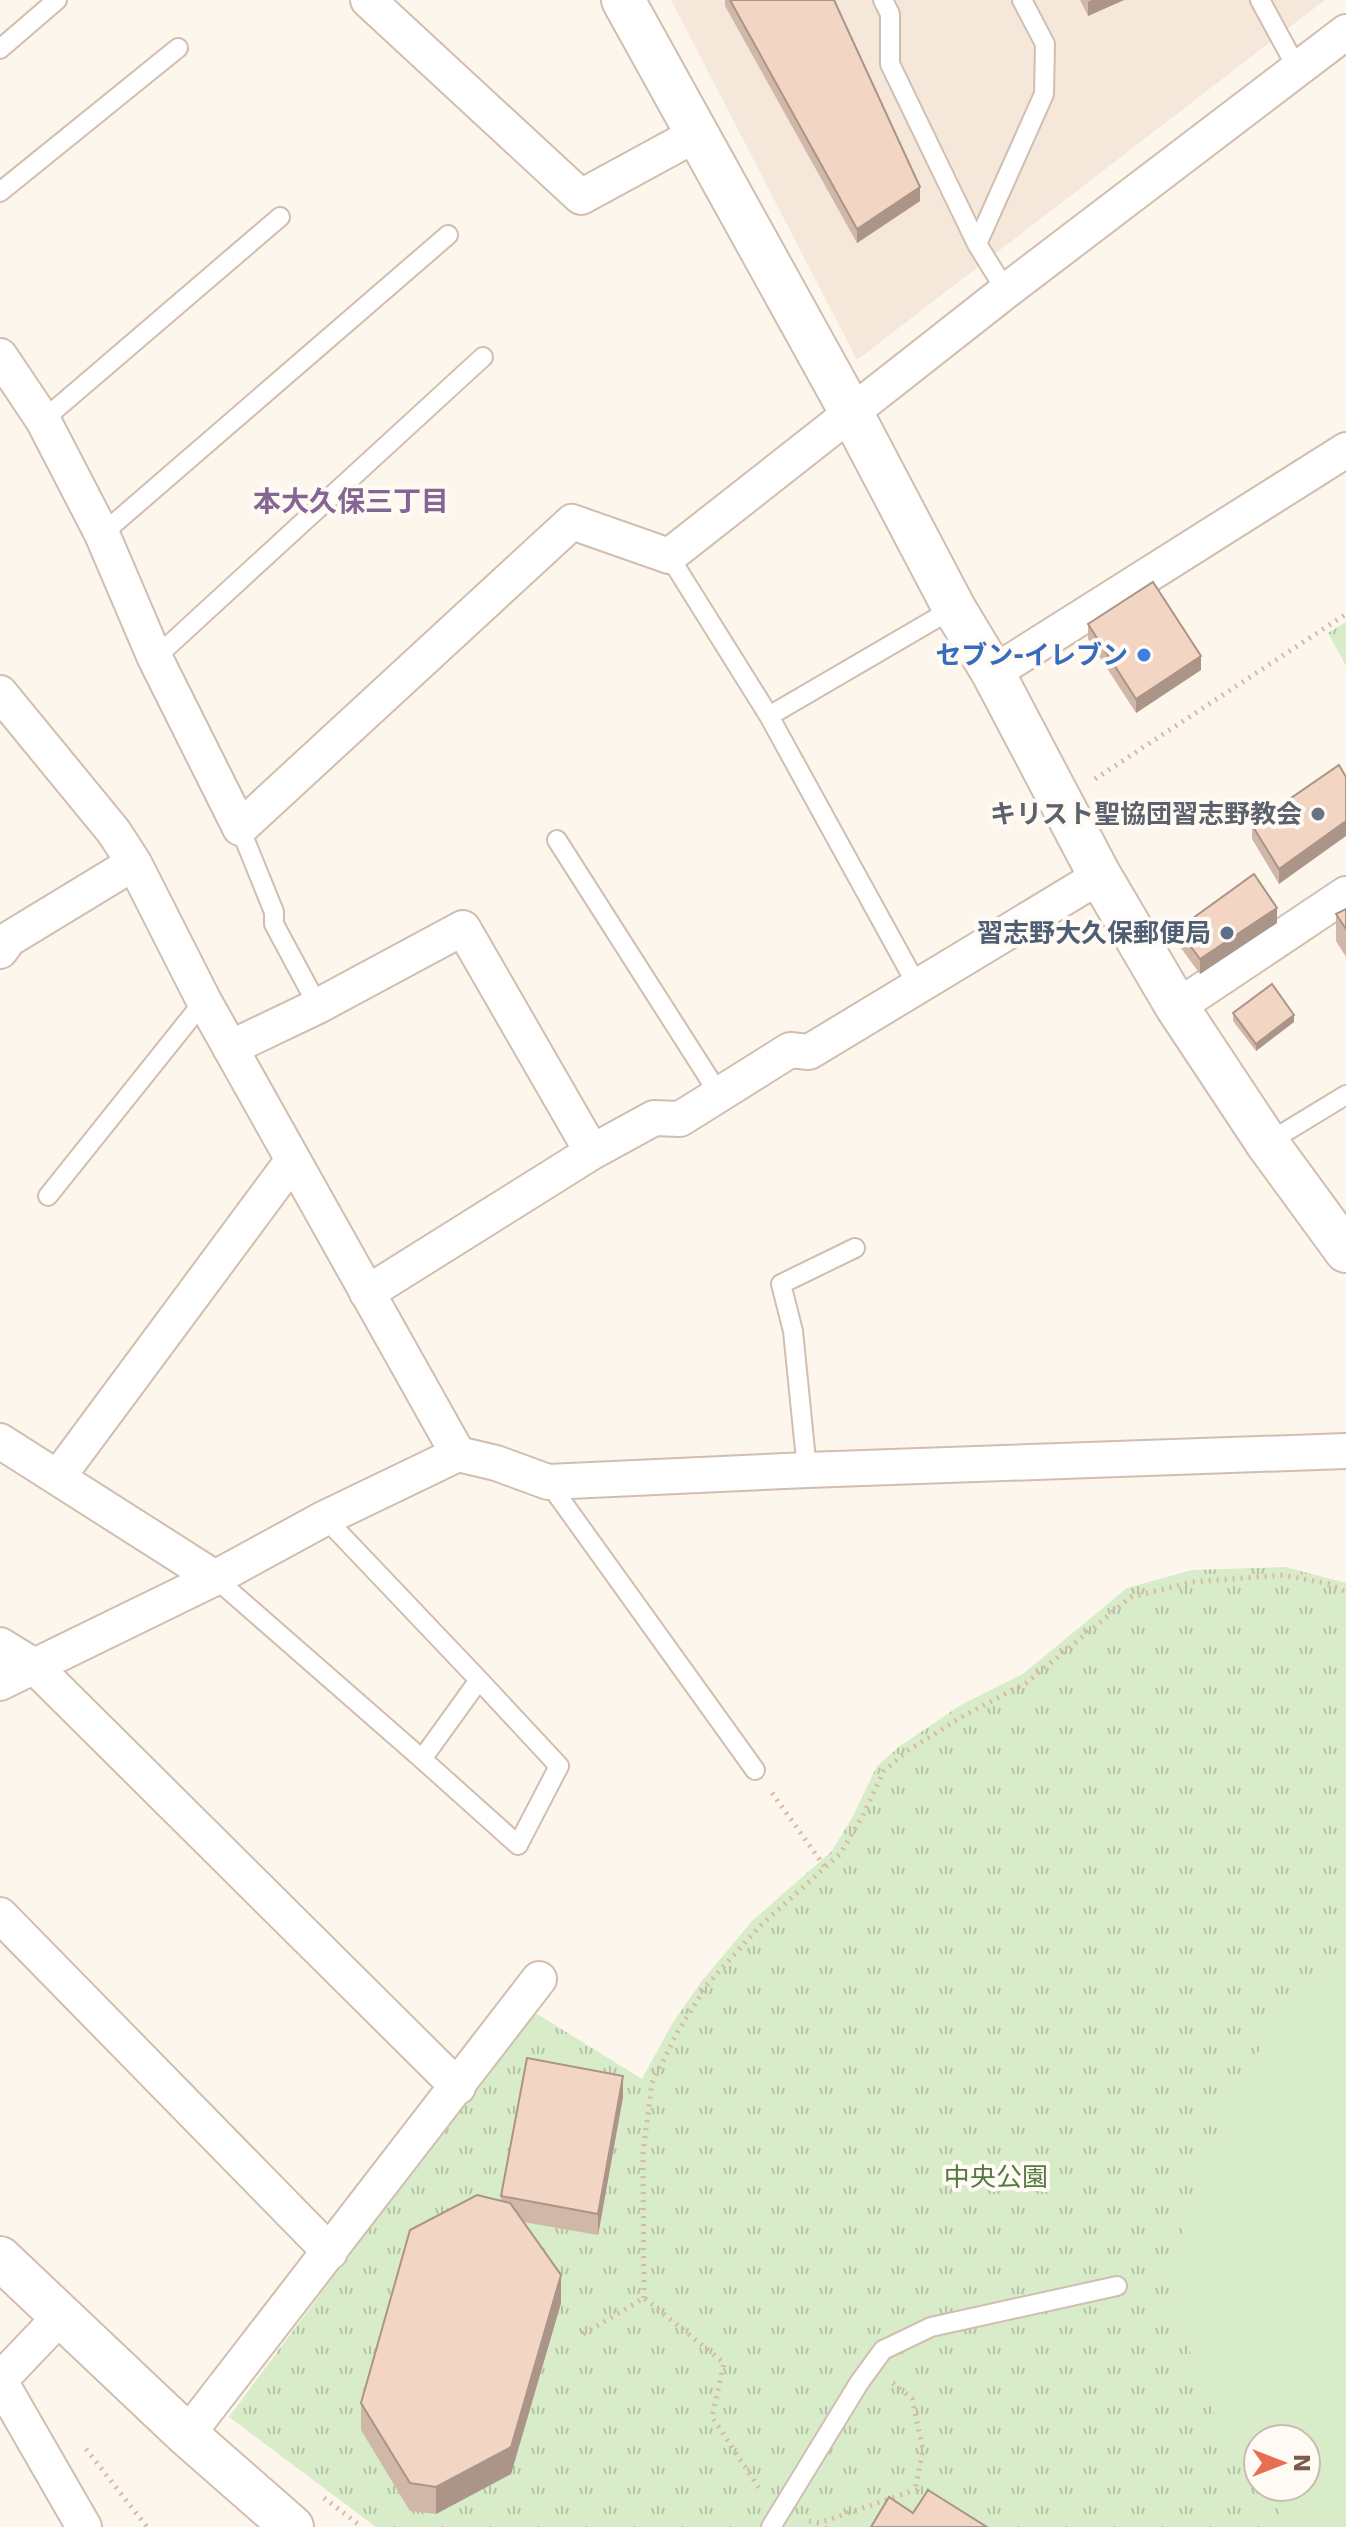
<svg xmlns="http://www.w3.org/2000/svg" width="1346" height="2527" font-family="'DejaVu Sans','Noto Sans JP',sans-serif">
<defs>
<pattern id="park-tufts" width="24" height="20" patternUnits="userSpaceOnUse" patternTransform="scale(2)"><rect width="24" height="20" fill="#d8ecc9"/><path d="M3 7l-1-3M5 7V3M7 7l1-3M15 17l-1-3M17 17v-4M19 17l1-3" fill="none" stroke="#b4c2a5"/></pattern>
</defs>
<rect width="100%" height="100%" fill="#fdf6ec"/>
<path fill="#f5e8da" d="M671,0H1325L857,360Z"/>
<path fill="url(#park-tufts)" fill-rule="evenodd" d="M1346,622V666L1328,633Z
M1285,1567L1346,1583V2527H376L229,2417L468,2095L534,2012L642,2079L672,2024L701,1982L753,1920L832,1851L853,1816L877,1766L900,1746L961,1705L1023,1674L1127,1588L1192,1570ZM1258,2439H1306V2487H1258Z"/>
<path fill="#d8ecc9" d="M1346,1968V2527H1292L1259,2487H1306V2439H1258V2486C1220,2440 1167,2320 1176,2260C1178,2245 1184,2228 1189,2213C1210,2136 1241,2063 1296,2003C1309,1989 1330,1979 1346,1968Z"/>
<g fill="none" stroke-linecap="round" stroke-linejoin="round">
<defs>
<path id="service" d="M883,0L890,14V64L977,244L1006,291
M1260,0L1298,70
M0,49L57,0
M0,192L178,48
M977,244L1044,94L1045,44L1022,0
M43,420L280,217
M102,534L448,235
M669,556L769,716L918,987
M155,658L483,357
M769,716L954,608
M240,828L274,912V924L318,1006
M557,840L719,1094
M1267,1143L1346,1095
M48,1196L204,1001
M807,1470L793,1331L781,1284L855,1248
M548,1482L755,1770
M215,1578L422,1759L479,1680L325,1518
M422,1759L518,1845L559,1766L479,1680
M771,2527L859,2383L883,2350L931,2327L1117,2286"/>
<path id="minor" d="M368,0L581,197L695,135
M0,356L43,420L102,534L155,658L240,828L572,522L669,556L1006,291L1346,32
M993,673L1346,450
M0,693L114,832L134,863L204,1001L458,1454
M0,951L9,939L134,863
M1177,1007L1346,894
M230,1048L318,1006L463,928L592,1152
M367,1293L592,1152L654,1118L680,1119L790,1050L809,1052L1100,876
M0,1441L215,1578
M58,1477L293,1160
M0,1645L34,1666L458,2087
M0,1683L215,1578L325,1518L458,1454L496,1463L548,1482L807,1470L1346,1451
M0,1915L330,2252
M0,2380L61,2316
M0,2381L84,2527
M187,2435L539,1979"/>
<path id="tertiary" d="M623,0L851,412L954,608L993,673L1100,876L1177,1007L1267,1143L1346,1251
M0,2258L187,2435L292,2527"/>
</defs>
<use href="#service" stroke="#d1beb0" stroke-width="22"/>
<use href="#minor" stroke="#d1beb0" stroke-width="38"/>
<use href="#tertiary" stroke="#d1beb0" stroke-width="46"/>
<path stroke="#d9b8a5" stroke-width="5" stroke-dasharray="2 6" stroke-linecap="butt" d="M1095,779L1346,614
M772,1793L825,1867
M644,2298L643,2152L652,2083L678,2031L707,1985L760,1926L840,1854L861,1819L884,1771L907,1751L965,1715L1026,1683L1131,1597L1192,1582L1283,1575L1329,1584L1346,1592
M583,2334L644,2298L724,2363L712,2417L761,2491
M893,2383L912,2399L923,2449L915,2490L929,2499
M86,2449L147,2527
M324,2498L362,2527
M809,2521L819,2523L915,2490"/>
<use href="#service" stroke="#fff" stroke-width="18"/>
<use href="#minor" stroke="#fff" stroke-width="34"/>
<use href="#tertiary" stroke="#fff" stroke-width="42"/>
</g>
<path fill="#d1b7a8" d="M725,0H834L920,201L857,243L725,6Z
M1080,0H1124L1088,16Z
M1088,624L1201,670L1136,713L1088,639Z
M1339,765L1279,884L1252,839V825Z
M1346,909V957L1336,941V914Z
M1277,923L1200,974L1178,944V929Z
M1233,1013L1294,1022L1256,1051L1233,1021Z
M623,2097L598,2235L523,2222L561,2303L511,2474L436,2514L410,2511L361,2430V2403L501,2201V2196Z"/>
<path fill="#aa9588" d="M1092,0H1124L1088,16V2Z
M920,187V201L857,243V229Z
M1201,656V670L1136,713V699Z
M1346,821V836L1279,884V869Z
M1277,908V923L1200,974V959Z
M1294,1015V1022L1256,1051V1044Z
M623,2076V2097L598,2235V2214Z
M561,2275V2303L511,2474L436,2514V2487Z"/>
<path fill="#f3d5c3" stroke="#aa9588" stroke-width="2" d="M730,0H834L920,187L857,229Z
M1153,582L1201,656L1136,699L1088,624Z
M1339,765L1346,777V821L1279,869L1252,825Z
M1254,874L1277,908L1200,959L1178,929Z
M1346,909V929L1336,914Z
M1272,984L1294,1015L1256,1044L1233,1013Z
M527,2058L623,2076L598,2214L501,2196Z
M477,2195L510,2203L561,2275L511,2447L436,2487L410,2483L361,2403L410,2230Z
M928,2490L987,2527H871L889,2497L913,2513Z"/>
<circle fill="#3f7fe0" stroke="#fffaf3" stroke-width="3" cx="1144" cy="655" r="8"/>
<circle fill="#6b7280" stroke="#fffaf3" stroke-width="3" cx="1318" cy="814" r="8"/>
<circle fill="#5c6f8a" stroke="#fffaf3" stroke-width="3" cx="1227" cy="933" r="8"/>
<g text-anchor="middle" stroke-width="8" stroke-linejoin="round" paint-order="stroke">
<g font-size="26" font-weight="bold" fill="#366cbe" stroke="#fffaf3" text-anchor="end">
<text x="1128" y="664">セブン-イレブン</text>
</g>
<g font-size="26" font-weight="bold" fill="#5b616d" stroke="#fffaf3" text-anchor="end">
<text x="1302" y="823">キリスト聖協団習志野教会</text>
</g>
<g font-size="26" font-weight="bold" fill="#4e5e75" stroke="#fffaf3" text-anchor="end">
<text x="1211" y="942">習志野大久保郵便局</text>
</g>
<g font-size="26" fill="#537a41" stroke="#fffaf3">
<text x="996" y="2186">中央公園</text>
</g>
<g font-size="28" font-weight="bold" fill="#846695" stroke="#fffaf3">
<text x="351" y="511">本大久保三丁目</text>
</g>
</g>
<g transform="translate(1282 2463) rotate(90)"><circle r="38" fill="#fffaf3" stroke="#cabbb1" stroke-width="2"/>
<path d="M0-6L14 30L0 20L-14 30Z" fill="#e76f51"/>
<text y="-12" font-size="22" font-weight="bold" text-anchor="middle" fill="#7a5c4d">N</text>
</g>
</svg>
